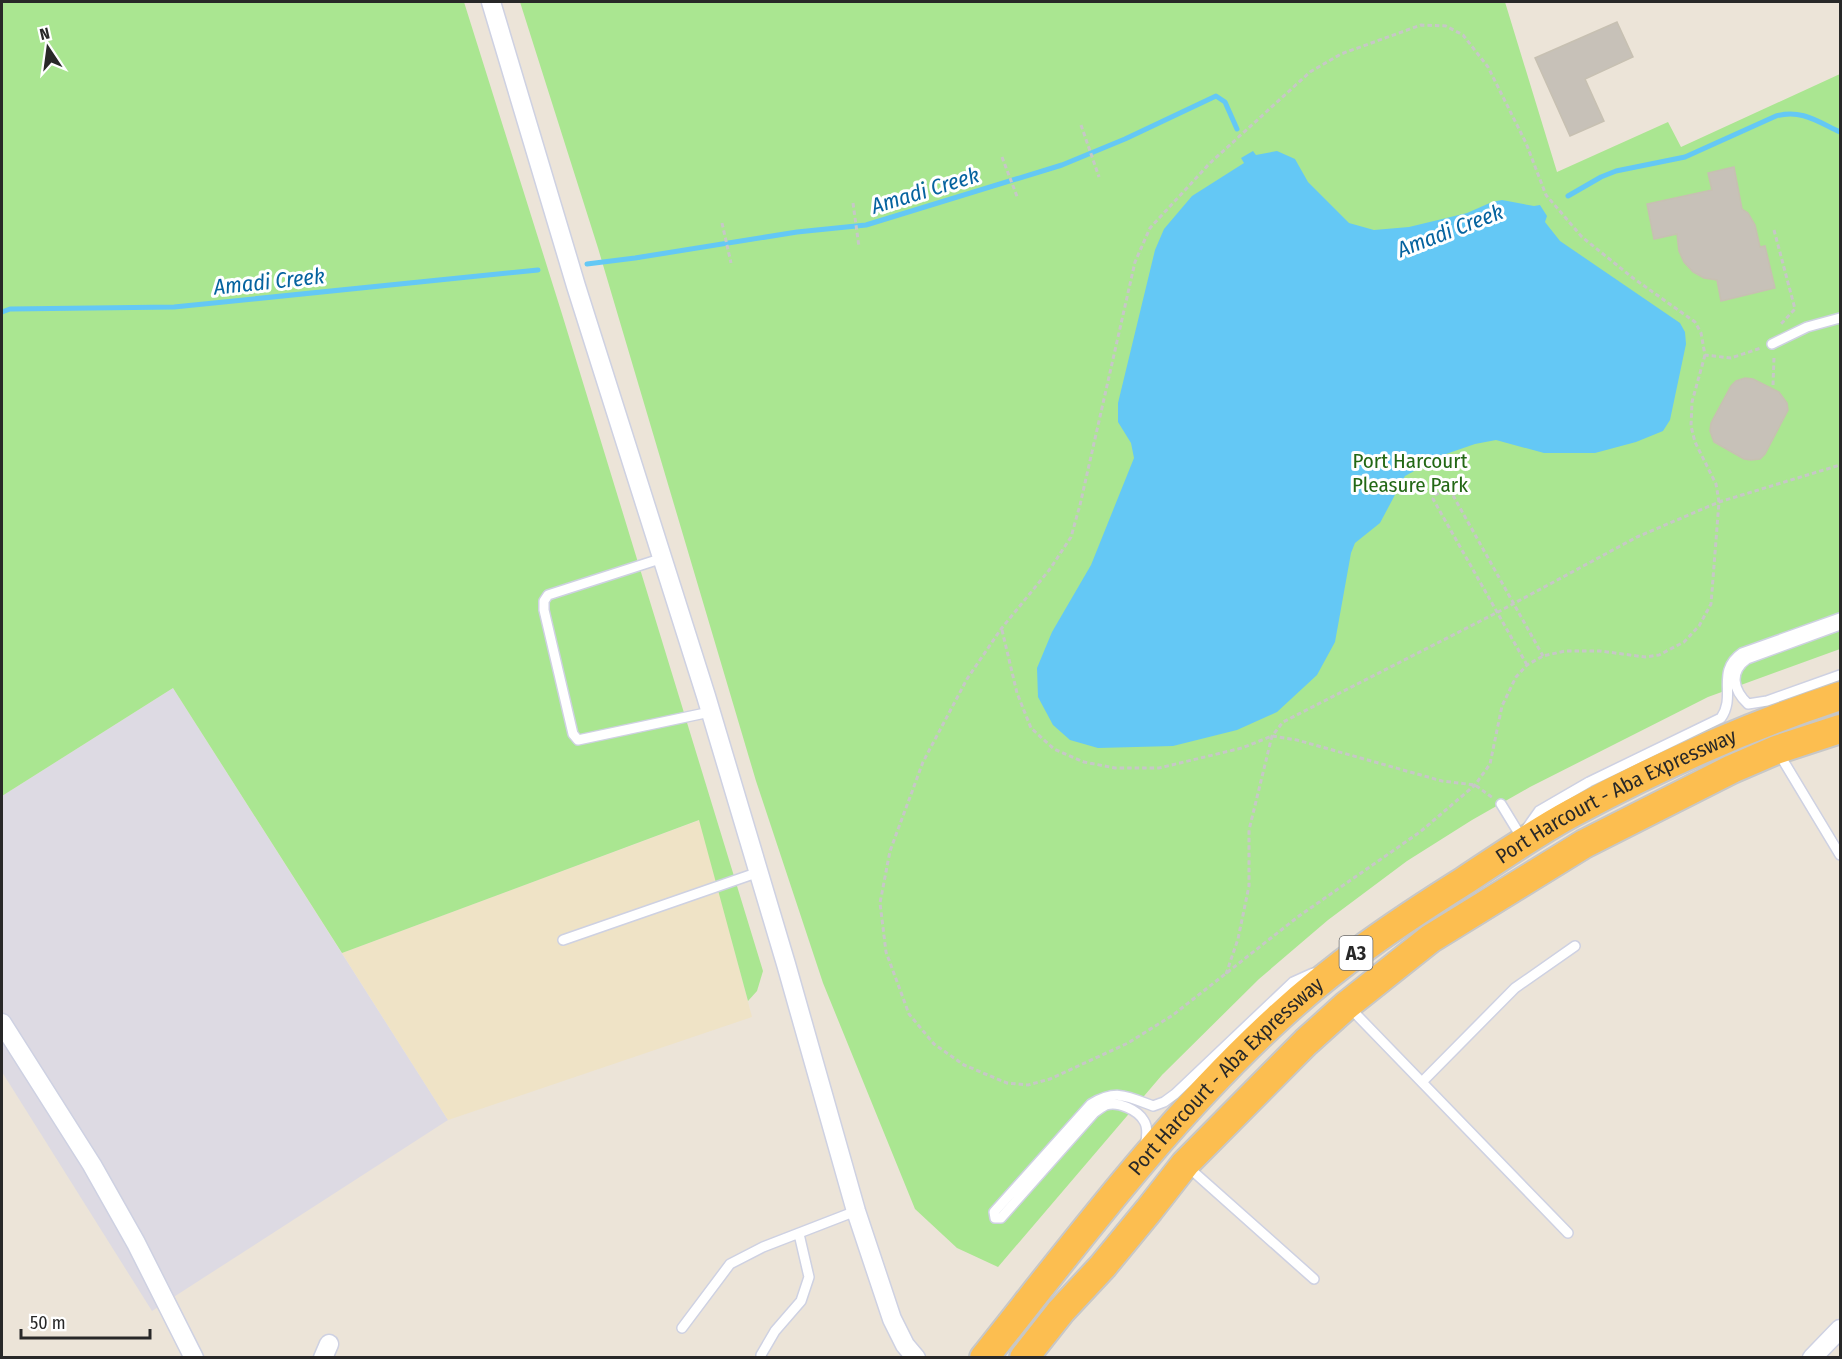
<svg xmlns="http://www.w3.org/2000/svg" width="1842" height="1359" font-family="'Fira Sans Condensed',sans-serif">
<rect width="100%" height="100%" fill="#ece4d8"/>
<path fill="#dddae3" d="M173,688L448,1120L152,1311L2,1072V796Z"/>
<path fill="#efe3c6" d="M700,820L752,1017L448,1120L342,953Z"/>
<path fill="#aae691" d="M2,2H464L562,314L763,971L757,991L748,1001L699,820L342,953L173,688L2,796Z
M520,2H1505L1557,172L1668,122L1681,147L1840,74V649L1708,697L1530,787L1472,820L1407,861L1328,920L1259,979L1162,1075L998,1267L957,1248L915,1209L823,983L756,781L598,248Z"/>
<path fill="#64c8f5" d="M1253,151L1256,155L1277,151L1295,159L1308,182L1349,223L1374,230L1409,227L1467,213L1492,202L1502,200L1534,206L1540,205L1547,216L1545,222L1560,241L1680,323L1685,332L1686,344L1670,420L1663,431L1636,442L1595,453H1544L1496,440L1475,444L1446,454L1405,476L1380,523L1355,543L1351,553L1335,642L1317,675L1277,712L1237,730L1173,746L1098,748L1070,740L1053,725L1038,697L1037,668L1052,632L1091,565L1134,458L1131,443L1118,422V403L1155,250L1164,229L1192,196L1244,163L1241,158Z"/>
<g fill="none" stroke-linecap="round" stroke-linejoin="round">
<path stroke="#64c8f5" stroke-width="5" d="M1568,196L1601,177L1616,171L1685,157L1776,116C1802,109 1818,122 1840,132
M587,264L635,258L797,232L866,225L1062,165L1125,139L1216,96L1225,102L1237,129
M2,312L10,309L174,307L538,270"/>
</g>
<path fill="#c7c1b8" stroke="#c7c0b2" stroke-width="1.5" d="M1617,22L1633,57L1585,79L1604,121L1570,136L1535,58Z
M1734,167L1742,209L1748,213L1755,225L1760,247L1765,246L1775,288L1721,301L1717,280L1704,278L1693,272L1684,262L1679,251L1677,234L1654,239L1647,204L1712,190L1708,173Z
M1745,378L1753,379L1779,392L1787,403L1788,410L1765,454L1760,459L1751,460L1744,459L1714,442L1710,431L1711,423L1731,386L1736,381Z"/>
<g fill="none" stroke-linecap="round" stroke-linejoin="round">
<defs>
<path id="service" d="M1772,344L1807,327L1840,318
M663,558L548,595L544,601V610L573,734L578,740L710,712
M1840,625L1747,659C1729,672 1733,690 1748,704L1767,701L1840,675
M1778,752L1840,855
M1501,804L1523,840
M1527,828L1539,811L1589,782L1721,718C1737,695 1715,672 1742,653L1840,618
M563,940L759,872
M1349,1007L1568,1233
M1422,1082L1515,988L1575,946
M1145,1145C1147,1138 1148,1127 1144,1121C1138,1110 1118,1101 1106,1105C1102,1107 1098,1110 1094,1113L1001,1218H995L994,1212L1091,1104C1116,1089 1127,1096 1153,1106L1164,1102L1175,1094L1293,982L1313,973
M1187,1166L1314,1279
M682,1328L730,1264L763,1247L856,1211
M761,1358V1355L775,1331L801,1301L809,1277L799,1234"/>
<path id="minor" d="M491,2L576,286L706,696L786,964L856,1211L892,1319L905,1345L916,1358
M2,1023L92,1165L136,1243L194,1358
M323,1358L329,1344
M1812,1358L1840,1329"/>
<g id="trunk">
<path id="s1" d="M984,1358C1077,1241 1167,1120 1277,1019C1335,965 1397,923 1464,881C1499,858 1535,833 1572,813C1657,767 1748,726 1840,696"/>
<path d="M1024,1358L1061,1311L1103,1266L1149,1210L1185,1164L1306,1042L1347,1005L1430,939L1584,844L1732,769L1776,750L1840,729"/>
</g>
</defs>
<use href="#service" stroke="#ced1e2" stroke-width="12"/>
<use href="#minor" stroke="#ced1e2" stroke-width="21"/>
<use href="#trunk" stroke="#c7c7c7" stroke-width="32"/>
<path stroke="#c7c7c7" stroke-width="3" stroke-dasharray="4.5 3" stroke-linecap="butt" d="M1081,125L1099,177
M1002,157L1018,199
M853,203L859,247
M722,223L731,263
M1774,230L1795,309L1781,324
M1705,355L1692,402L1691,426L1695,442L1716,484L1719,502L1711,604L1699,626L1684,642L1659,655L1645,657L1600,651H1565L1543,656L1527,665L1516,677L1502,706L1490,764L1475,785L1420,832L1299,916L1173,1015L1128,1043L1050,1079L1028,1085L1007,1083L964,1065L934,1044L909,1014L886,952L880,903L890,851L923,762L967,679L1001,629L1050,569L1071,537L1080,505L1135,262L1150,228L1209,164L1310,72L1341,54L1421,25L1446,26L1463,35L1488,67L1526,143L1546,195L1582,237L1633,278L1695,322L1701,333L1705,355L1731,358L1761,348
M1773,385L1774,357
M1002,630L1017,693L1031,728L1054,749L1084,762L1115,768H1159L1242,748L1272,736L1297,740L1442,781L1475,785L1493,798
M1527,665L1433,499L1435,495L1446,490H1450L1543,656
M1226,974L1238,939L1249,886V830L1272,736L1283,722L1498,612L1637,537L1719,502L1840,465"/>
<use href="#service" stroke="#fff" stroke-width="9"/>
<use href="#minor" stroke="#fff" stroke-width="18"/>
<use href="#trunk" stroke="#fcbe50" stroke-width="28"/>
</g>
<g text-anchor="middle" stroke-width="6" stroke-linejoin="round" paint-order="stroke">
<rect fill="#fff" stroke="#686868" stroke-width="1.5" x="1339.5" y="936" width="33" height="34" rx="4.5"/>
<g font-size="20" font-weight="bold" fill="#282828">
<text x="1356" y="960">A3</text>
</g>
<g font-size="21" fill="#236815" stroke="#fff">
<text x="1410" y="468">Port Harcourt<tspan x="1410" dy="24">Pleasure Park</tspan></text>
</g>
<g font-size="21" fill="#282828" stroke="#fff">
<text dy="7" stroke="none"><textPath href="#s1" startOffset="856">Port Harcourt - Aba Expressway</textPath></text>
<text dy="7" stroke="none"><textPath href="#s1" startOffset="372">Port Harcourt - Aba Expressway</textPath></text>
</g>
<g font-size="22" font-style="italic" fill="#05639f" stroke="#fff">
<text transform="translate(925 190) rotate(-17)" y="8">Amadi Creek</text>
<text transform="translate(1450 230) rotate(-21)" y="8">Amadi Creek</text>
<text transform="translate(269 281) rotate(-6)" y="8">Amadi Creek</text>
</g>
</g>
<rect width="1842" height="1359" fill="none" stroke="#282828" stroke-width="6"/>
<g transform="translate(48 48) rotate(347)" stroke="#ffffff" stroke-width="4.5" paint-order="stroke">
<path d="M0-4.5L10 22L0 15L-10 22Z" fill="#282828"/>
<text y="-9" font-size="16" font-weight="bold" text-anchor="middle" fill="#282828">N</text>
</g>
<path d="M21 1329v9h129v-9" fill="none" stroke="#282828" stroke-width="3"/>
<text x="30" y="1329" font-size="18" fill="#282828" stroke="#ffffff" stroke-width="4.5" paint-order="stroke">50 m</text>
</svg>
